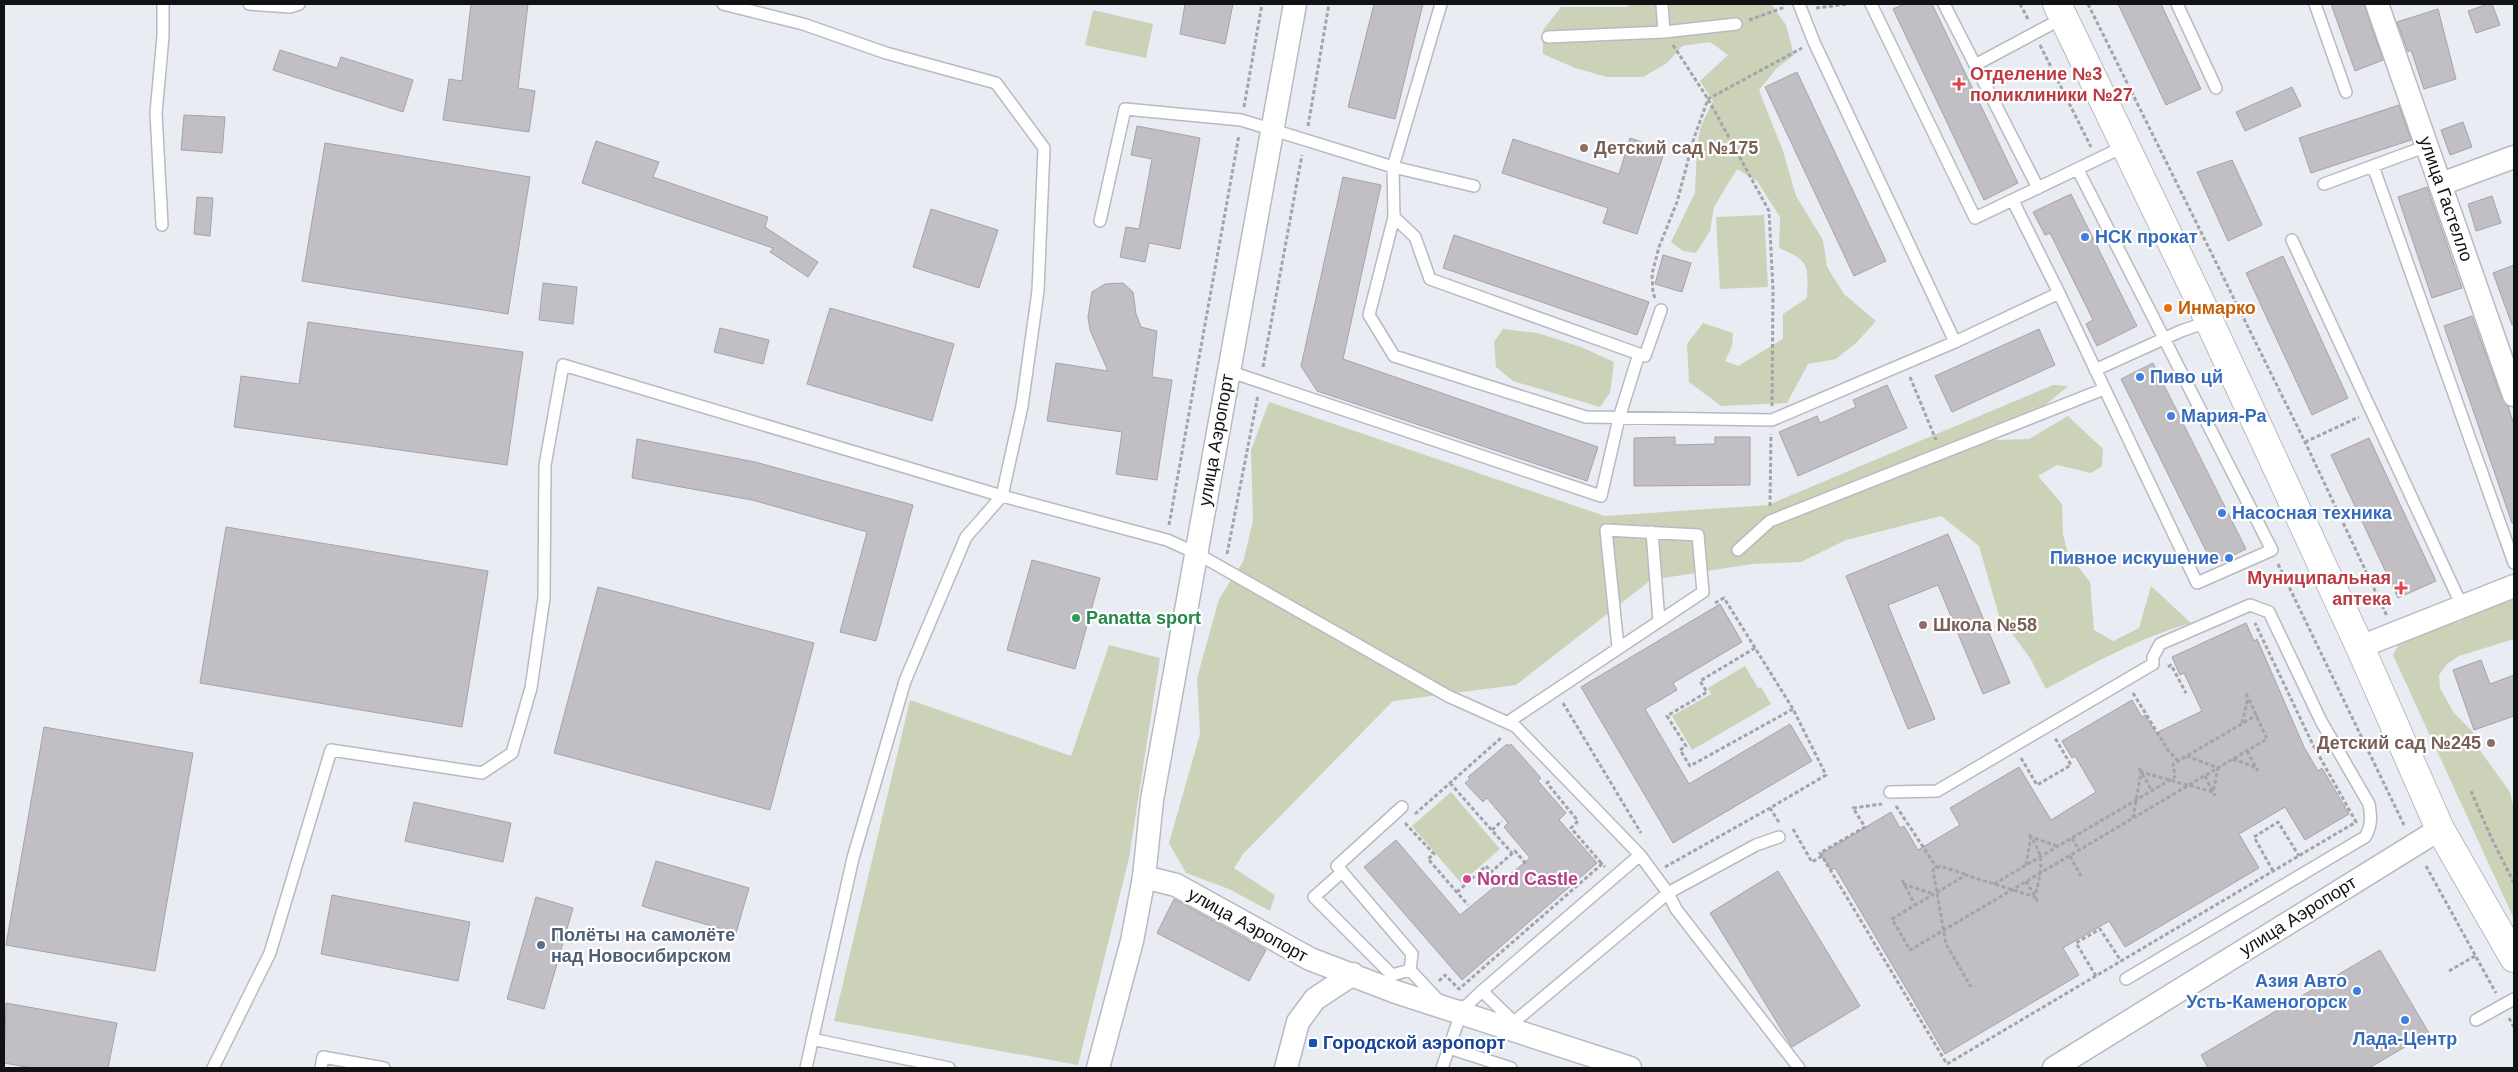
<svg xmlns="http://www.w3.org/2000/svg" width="2518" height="1072" font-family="Helvetica,sans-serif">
<rect width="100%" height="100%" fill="#eaecf3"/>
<path fill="#ccd2b8" d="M1632,4H1771L1786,25L1794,55L1777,68L1759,90L1783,151L1796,196L1823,240L1827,267L1844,294L1876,321L1857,342L1836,359L1808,364L1787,403L1721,406L1689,382L1687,344L1703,323L1733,333L1732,346L1725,361L1738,366L1783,339V314L1807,298C1808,265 1810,261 1779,248L1780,217L1757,181L1737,169L1714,207L1710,231L1696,253L1683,251L1671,242L1695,193L1697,145L1701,126L1713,101L1700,81L1728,55L1710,42L1682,46L1667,63L1643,77H1607L1575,68L1543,54V30L1561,7H1627Z
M1093,10L1153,24L1146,58L1085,45Z
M1764,215L1768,287L1720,289L1716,217Z
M1503,329L1538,333L1581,347L1614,362L1610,393L1600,407L1513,381L1496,367L1494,342Z
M2053,385L2068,386L2043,407L1990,429L1996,440L2029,439L2068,416L2103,449L2102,466L2091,473L2057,465L2038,476L2062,504L2063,534L2068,554L2090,582L2094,630L2113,641L2139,628L2151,586L2191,623C2141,637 2092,664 2046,689L2030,658L1999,616L1979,546L1941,516L1846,540L1801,562L1752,564L1651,580L1516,685L1393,701L1244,853L1234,868L1275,895L1270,911L1229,889L1186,873L1169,843L1200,734L1197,678L1219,599L1243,562L1253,521L1251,450L1269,402L1605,516L1768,505Z
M2514,597V639L2459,656L2447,664L2439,675L2440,688L2454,713L2473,732L2476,745L2510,792L2514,809V919L2393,655L2399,643L2422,629L2461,621L2482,604Z
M1109,645L1160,658L1129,858L1078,1065L834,1021L910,700L1071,756Z
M1745,666L1758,688L1761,687L1771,704L1692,750L1672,716L1711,694L1708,688Z
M1451,792L1500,849L1461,883L1412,826Z"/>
<path fill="#c1bec4" stroke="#a6a2a9" d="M471,4H528L518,88L535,91L529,132L443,120L449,79L462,81Z
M1185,4H1233L1225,44L1180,34Z
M1374,4H1423L1395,119L1348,107Z
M1905,4H1932L2018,183L1984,200L1893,9Z
M2118,4H2161L2201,89L2166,105Z
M2331,4H2364L2383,60L2355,71Z
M2488,4H2492L2500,25L2476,33L2468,11Z
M2438,9L2456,79L2424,89L2411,50L2408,52L2397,22Z
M280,50L337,68L341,57L413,80L403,112L273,70Z
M1797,72L1886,261L1854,276L1765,87Z
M2292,87L2301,106L2245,131L2236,112Z
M2399,105L2411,140L2311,173L2299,138Z
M184,115L225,117L222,153L181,150Z
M2463,122L2472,147L2450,155L2441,130Z
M1137,126L1200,138L1180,249L1149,243L1145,262L1120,257L1126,227L1139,229L1152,159L1131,155Z
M1630,138L1665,150L1637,234L1603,223L1608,208L1502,173L1513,139L1619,174Z
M596,141L659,162L653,177L768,217L765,227L818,262L808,277L770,252L773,248L582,183Z
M325,143L530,177L508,314L302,281Z
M2232,160L2262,225L2228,241L2197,172Z
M1343,177L1381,185L1343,359L1598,447L1587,481L1317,391L1301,366Z
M2427,187L2462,288L2432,298L2398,197Z
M2071,194L2137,326L2097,346L2086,324L2093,320L2050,233L2045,235L2033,212Z
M2492,196L2501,223L2476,231L2468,204Z
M197,197L213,198L210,236L194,234Z
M931,209L998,230L979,288L913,267Z
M1454,235L1649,302L1637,335L1443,268Z
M1663,255L1691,263L1682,292L1655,284Z
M2283,256L2348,398L2312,415L2246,273Z
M2514,265V325H2512L2493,273Z
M543,283L577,287L573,324L539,320Z
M1123,283L1133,292L1136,314L1141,327L1157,331L1152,377L1172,380L1157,480L1116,474L1122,432L1047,421L1056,363L1108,371L1090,330L1088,317L1092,292L1105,284Z
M830,308L954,344L932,421L807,384Z
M2472,316L2502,399L2508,406L2514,425V523H2512L2444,326Z
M308,322L523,352L507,465L234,427L241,376L299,384Z
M720,328L769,340L763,364L714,352Z
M2039,329L2055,365L1952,412L1935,376Z
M2153,363L2246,549L2213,565L2121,379Z
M1887,385L1907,428L1798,476L1779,432L1817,416L1820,423L1856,407L1853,400Z
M1675,437V445L1715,444V437H1750V485L1634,486V438Z
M2369,438L2436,581L2398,598L2331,455Z
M637,439L755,462L913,505L876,641L840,632L867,532L752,500L632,478Z
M226,527L488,571L462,727L200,683Z
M1948,534L2010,683L1983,694L1938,585L1888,605L1935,719L1908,729L1846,576Z
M1032,560L1100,578L1075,669L1007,650Z
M598,587L814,643L770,810L554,753Z
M1720,604L1742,642L1673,683L1677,690L1645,709L1689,784L1790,724L1812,761L1673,843L1581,687Z
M2246,623L2254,641L2257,639L2304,747L2318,771L2322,768L2349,814L2305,840L2285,807L2239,834L2259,868L2125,947L2109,921L2063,948L2079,975L1945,1054L1835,868L1831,870L1821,854L1891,812L1900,828L1904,826L1918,850L1960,825L1950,808L2019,767L2051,820L2096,792L2075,756L2072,758L2062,741L2132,700L2142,717L2145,715L2156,733L2202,711L2184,673L2180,675L2172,657Z
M2481,660L2490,684L2514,675V716L2474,730L2453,670Z
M44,727L193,753L155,971L6,945Z
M1507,744L1508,746L1511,744L1541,778L1538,781L1566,813L1559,820L1597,863L1462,980L1364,867L1396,840L1460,915L1530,858L1504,827L1508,823L1487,798L1483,802L1465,783L1470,779L1468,777Z
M414,802L511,823L503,862L405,841Z
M656,861L749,888L736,933L642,906Z
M1778,871L1860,1006L1792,1047L1710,913Z
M332,895L470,922L458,981L321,954Z
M536,897L573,908L544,1009L507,999Z
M1174,899L1266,950L1249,981L1157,933Z
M2380,950L2429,1033L2369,1068H2208L2201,1055Z
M6,1003L117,1023L108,1068H32L4,1063Z"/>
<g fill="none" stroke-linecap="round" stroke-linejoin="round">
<defs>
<path id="lane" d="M249,4L290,7L299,4
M723,4L803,24L886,53L996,83L1044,148L1038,291L1022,406L1002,496L966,537L905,681L853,858L806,1068
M1662,4L1664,32
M1799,4L1814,42L1955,342L2059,293L2013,201
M1871,4L1975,218L2125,146
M1944,4L2038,188
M2177,4L2216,88
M2315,4L2346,92
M1548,37L1664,32L1736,24
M1975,65L2063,18
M2373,166L2514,563
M2324,184L2427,146
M1474,186L1393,167L1394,217L1369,315L1394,356L1586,417L1772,420L1955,342
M1394,217L1415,237L1430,279L1639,354L1645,356L1661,310
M1100,221L1125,109L1241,120L1393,167L1441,4
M162,225L156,113L163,36V4
M2292,240L2462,606
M2059,293L2197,583L2272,550L2078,170
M2095,370L2181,331L2207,322
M1228,371L1601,496L1619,418L1639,354
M1652,532L1659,621
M1738,550L1770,521L2104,389
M1508,722L1703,592L1698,535L1606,530L1618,647
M1890,792L1937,791L2153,664V657L2160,644L2250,605L2269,612L2321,721L2369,804C2371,816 2372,826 2365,837L2126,979
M1402,807L1337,866L1412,954L1410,970L1438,1000
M1640,855L1482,991L1514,1022L1668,893L1756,845L1779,837
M1342,872L1314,897L1392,975L1410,970
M1456,1006L1465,1007L1482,991
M1461,1013L1449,1048L1511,1068
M2476,1020L2514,999
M812,1039L949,1068
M213,1068L270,953L331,750L482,773L512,753L531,688L544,598L545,465L563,365L1002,496L1167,540L1196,553L1448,696L1515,726L1640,855L1668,893L1676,909L1799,1068
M321,1068L323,1057L384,1068
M1442,1068L1449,1048"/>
<path id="street" d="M2377,4L2514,395
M2441,184L2514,157
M2360,647L2514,586
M1144,877L1176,885L1310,959L1396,992L1630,1068
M1098,1068L1132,941L1144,877L1152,800L1295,4
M1286,1068L1298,1022L1315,999L1353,974
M2054,1068L2440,829"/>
<path id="secondary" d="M2057,4L2199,299L2360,647L2440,829L2514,958"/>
</defs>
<use href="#lane" stroke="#b8bac1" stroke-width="14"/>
<use href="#street" stroke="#b8bac1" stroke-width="25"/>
<use href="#secondary" stroke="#b8bac1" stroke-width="30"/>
<path stroke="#a2a4a9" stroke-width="3" stroke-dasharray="4 2.5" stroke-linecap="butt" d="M2020,4L2029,21
M2088,4L2305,442L2387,616
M1816,8L1848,4
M1749,20L1785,7
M1673,45L1708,99L1769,211L1773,290L1772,406
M2040,45L2091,147
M1244,107L1262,4
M1308,126L1329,4
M1655,298L1653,293L1652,274L1659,247L1677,202L1694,138L1708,99L1802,48
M1263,367L1302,155
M1910,377L1936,440
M2305,442L2359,417
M1770,506L1771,434
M1169,525L1239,135
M1227,554L1258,395
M2278,564L2404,825
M1715,603L1724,598L1793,709L1826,775L1770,808L1780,824
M1755,648L1700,681L1707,692L1667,716L1686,746L1680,750L1690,766L1793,709
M2168,667L2171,665L2186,693
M2133,693L2168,750L2178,761
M1563,703L1641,833
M2242,723L2248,698
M2247,751L2258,771
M2021,758L2037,785L2071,765L2055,738
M2233,759L2255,767
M2139,768L2152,791
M2205,776L2215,796
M1549,781L1547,783L1578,821L1571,828L1602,864
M1450,783L1512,853
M2471,791L2490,835L2514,883
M1896,806L1937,868
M1415,814L1502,737
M2133,818L2141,772L2213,792L2218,768L2187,756
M1405,823L1434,854L1428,859L1468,905
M1793,829L1812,862L1822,856L1947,1064L2356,822L2312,743L2255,623
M1492,830L1502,821
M2029,834C2047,860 2041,869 2035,897L1966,875L1892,919L1910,950C2029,880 2148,809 2267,739L2246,693
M2072,838L2079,850
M1822,856L1820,853L1865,827L1853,808L1882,804
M2070,856L2081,876
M2026,865L2031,837L2057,846
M2426,866L2496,993
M1665,867L1770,808
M2273,871L2254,837L2278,822L2299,856
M1965,874L1940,866L1933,870L1946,944L1971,987
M1902,880L1915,905
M2026,881L2038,902
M1903,884L1934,894
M1994,884L2175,777L2173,764L2257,715
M1457,892L1486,866L1491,872L1515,851L1527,865
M2449,971L2475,956
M2096,976L2076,943L2100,929L2121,961
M1439,981L1445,975L1459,989L1602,864L1605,867
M2509,1018L2514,1027"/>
<use href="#lane" stroke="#fff" stroke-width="11"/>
<use href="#street" stroke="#fff" stroke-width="22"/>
<use href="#secondary" stroke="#fff" stroke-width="28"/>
</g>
<g fill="#e0444e" stroke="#fff" stroke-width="2">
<path d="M1956.5 76.5h5v5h5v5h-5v5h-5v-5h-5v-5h5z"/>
<path d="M2398.5 580.5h5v5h5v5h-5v5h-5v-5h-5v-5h5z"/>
</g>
<g fill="#8d6e63" stroke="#fff" stroke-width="2">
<circle cx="1584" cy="148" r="5"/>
<circle cx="1923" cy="625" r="5"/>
<circle cx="2491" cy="743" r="5"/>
</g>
<g fill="#3f7fe0" stroke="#fff" stroke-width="2">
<circle cx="2085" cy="237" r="5"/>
<circle cx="2140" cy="377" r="5"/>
<circle cx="2171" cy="416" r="5"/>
<circle cx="2222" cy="513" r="5"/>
<circle cx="2229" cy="558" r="5"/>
<circle cx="2357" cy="991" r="5"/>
<circle cx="2405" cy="1020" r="5"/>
</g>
<circle fill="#e8710a" stroke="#fff" stroke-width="2" cx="2168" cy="308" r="5"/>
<circle fill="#2e9e5b" stroke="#fff" stroke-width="2" cx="1076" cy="618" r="5"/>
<circle fill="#d1479c" stroke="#fff" stroke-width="2" cx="1467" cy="879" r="5"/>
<circle fill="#5c6f8a" stroke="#fff" stroke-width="2" cx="541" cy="945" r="5"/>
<rect fill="#1a4fb4" stroke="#fff" stroke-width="2" x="1308" y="1038" width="10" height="10" rx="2.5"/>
<g text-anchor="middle" stroke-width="4.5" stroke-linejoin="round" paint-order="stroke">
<g font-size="18" font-weight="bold" fill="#be3a42" stroke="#fff" text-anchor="start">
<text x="1970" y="80">Отделение №3<tspan x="1970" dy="21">поликлиники №27</tspan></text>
<text x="2391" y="584" text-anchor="end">Муниципальная<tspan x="2391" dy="21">аптека</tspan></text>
</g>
<g font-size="18" font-weight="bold" fill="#785e54" stroke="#fff" text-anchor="start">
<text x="1594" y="154">Детский сад №175</text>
<text x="1933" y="631">Школа №58</text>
<text x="2481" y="749" text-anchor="end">Детский сад №245</text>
</g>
<g font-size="18" fill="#111214" stroke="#fff">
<text transform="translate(2446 199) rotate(71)" y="6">улица Гастелло</text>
<text transform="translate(1216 440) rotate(-80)" y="6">улица Аэропорт</text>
<text transform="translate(2298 916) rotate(-32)" y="6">улица Аэропорт</text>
<text transform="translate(1248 925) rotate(29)" y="6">улица Аэропорт</text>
</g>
<g font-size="18" font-weight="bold" fill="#366cbe" stroke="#fff" text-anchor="start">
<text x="2095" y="243">НСК прокат</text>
<text x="2150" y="383">Пиво цй</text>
<text x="2181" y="422">Мария-Ра</text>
<text x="2232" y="519">Насосная техника</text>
<text x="2219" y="564" text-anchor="end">Пивное искушение</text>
<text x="2347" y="987" text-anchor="end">Азия Авто<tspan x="2347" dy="21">Усть-Каменогорск</tspan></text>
<text x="2405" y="1045" text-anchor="middle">Лада-Центр</text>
</g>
<g font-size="18" font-weight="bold" fill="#c56008" stroke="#fff" text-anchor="start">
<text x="2178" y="314">Инмарко</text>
</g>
<g font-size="18" font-weight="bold" fill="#27864d" stroke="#fff" text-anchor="start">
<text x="1086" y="624">Panatta sport</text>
</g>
<g font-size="18" font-weight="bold" fill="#b23c85" stroke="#fff" text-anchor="start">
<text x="1477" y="885">Nord Castle</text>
</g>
<g font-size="18" font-weight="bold" fill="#4e5e75" stroke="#fff" text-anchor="start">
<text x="551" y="941">Полёты на самолёте<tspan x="551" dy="21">над Новосибирском</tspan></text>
</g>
<g font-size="18" font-weight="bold" fill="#164399" stroke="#fff" text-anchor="start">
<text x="1323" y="1049">Городской аэропорт</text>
</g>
</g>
<rect width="2518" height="1072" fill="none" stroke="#111214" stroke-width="10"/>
</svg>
